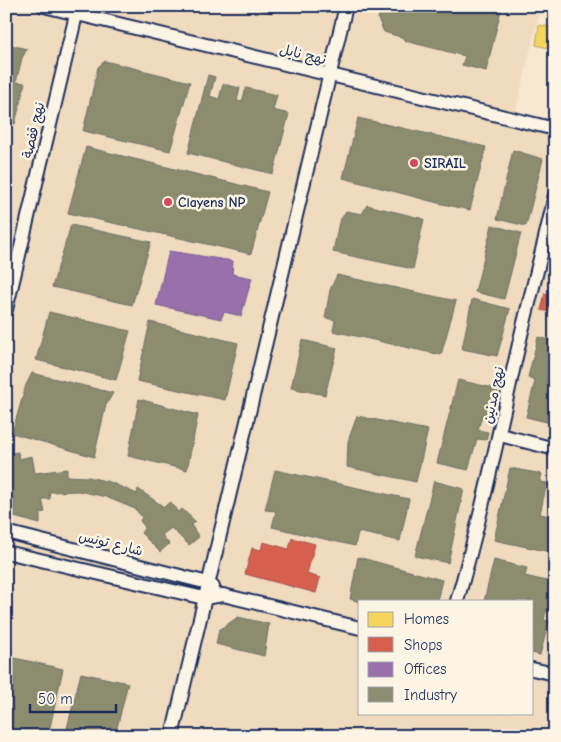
<svg xmlns="http://www.w3.org/2000/svg" width="561" height="742" font-family="'Comic Neue','Playpen Sans Arabic',sans-serif">
<rect width="100%" height="100%" fill="#f7e8cf"/>
<filter id="ink" filterUnits="userSpaceOnUse"><feTurbulence type="fractalNoise" baseFrequency=".02" numOctaves="2"/><feDisplacementMap in="SourceGraphic" scale="10" xChannelSelector="R" yChannelSelector="G"/><feConvolveMatrix kernelMatrix="1 2 1 2 8 2 1 2 1" color-interpolation-filters="sRGB"/></filter>
<g filter="url(#ink)">
<path fill="#f0dbbe" fill-rule="evenodd" d="M6,6H541L513,122L555,132V736H6ZM360,601H532V713H360Z"/>
<path fill="#f6d55c" stroke="#b4a35d" d="M539,25L552,27L548,48L536,45Z"/>
<path fill="#d6604d" stroke="#9e5152" d="M552,259L555,260V313L541,310L545,293L548,294L553,271H550Z
M292,538L315,544L307,574L320,578L316,593L245,574L252,548L261,550L263,542L289,549Z"/>
<path fill="#9970ab" stroke="#735c94" d="M169,251L233,261L232,274L252,278L241,316L224,312L221,319L156,305Z"/>
<path fill="#8c8c6e" stroke="#6a7069" d="M246,6H276L273,13Z
M381,6H502L486,71L462,65L465,56L405,41L404,38L384,32L378,19Z
M6,44L27,49L22,58L16,82L25,83L15,124L6,122Z
M105,61L190,82L170,151L83,131L98,67Z
M208,75L215,77L210,96L219,99L223,84L240,88L237,101L242,102L246,88L277,95L273,110L289,114L273,174L188,153Z
M358,118L486,147L470,210L438,203L343,178Z
M86,147L268,192L251,254L68,213Z
M513,150L543,159L526,226L497,219Z
M367,205L424,219L413,269L333,252L339,222L346,211L362,214Z
M71,225L151,242L132,305L52,287Z
M492,225L521,233L504,299L475,292Z
M337,275L456,301L441,355L333,331L335,320L325,318L330,290Z
M472,299L510,309L497,356L462,349Z
M49,312L130,331L116,380L36,360Z
M150,322L238,343L225,400L137,381Z
M538,337L555,341V424L526,417L535,381L528,377Z
M302,340L337,348L325,395L291,388Z
M32,373L113,393L106,405L94,457L12,433L26,385Z
M458,380L498,389L491,417L482,415L478,430L488,432L486,440L477,439L468,470L437,463Z
M139,399L198,415L187,470L128,456Z
M357,416L428,430L416,482L347,467L348,441Z
M18,452L19,459L32,456L35,473L67,469V476L88,477L110,482L137,494L138,489L164,507L170,502L178,512L182,509L196,522L191,525L199,537L189,545L171,528L162,535L169,544L160,552L141,533L145,527L140,521L142,517L135,509L106,497L79,491L49,492L50,499H42L45,512L40,513V524L7,515L11,508L6,504V486L10,483L6,476V454Z
M510,468L542,474L540,482L547,483L540,514L555,517V553L494,540Z
M275,470L409,499L400,541L358,532L355,546L272,527L276,511L265,510Z
M434,481L464,489L448,563L415,556Z
M358,557L442,580L437,601L360,602L350,599Z
M494,560L527,568L525,576L555,583V593L550,612L546,611L544,620L549,621L540,655L532,653V601H484Z
M238,617L269,624L264,656L216,644L219,630Z
M6,656L63,669L48,736H6Z
M81,673L128,683L115,736H65Z
M555,699V724H552L550,721Z"/>
<g fill="none" stroke-linecap="round" stroke-linejoin="round">
<defs>
<path id="minor" d="M44,6L555,129
M6,310L76,15
M500,435L555,449
M6,532L208,583L213,587
M6,552L204,598L223,595L360,628
M457,601C483,512 501,421 522,331C533,286 545,241 555,195
M532,669L555,674
M172,736L346,6"/>
</defs>
<use href="#minor" stroke="#1b2f5e" stroke-width="16"/>
<use href="#minor" stroke="#fcf5e5" stroke-width="12"/>
</g>
</g>
<g fill="#d1495b" stroke="#fcf5e5" stroke-width="2">
<circle cx="414" cy="163" r="5"/>
<circle cx="168" cy="202" r="5"/>
</g>
<g text-anchor="middle" stroke-width="5" stroke-linejoin="round" paint-order="stroke">
<g font-size="14" fill="#1b2f5e" stroke="#fcf5e5">
<text transform="translate(303 54) rotate(14)" y="5">نهج نابل</text>
<text transform="translate(33 130) rotate(-77)" y="5">نهج قفصة</text>
<text transform="translate(493 395) rotate(-78)" y="5">نهج مدنين</text>
<text transform="translate(111 543) rotate(14)" y="5">شارع تونس</text>
</g>
<g font-size="14" font-weight="bold" fill="#1b2f5e" stroke="#fcf5e5" text-anchor="start">
<text x="424" y="168">SIRAIL</text>
<text x="178" y="207">Clayens NP</text>
</g>
</g>
<rect width="561" height="742" fill="none" stroke="#fcf5e5" stroke-width="25"/>
<rect x="12" y="12" width="536" height="717" fill="none" stroke="#1b2f5e" stroke-width="2" filter="url(#ink)"/>
<rect x="358" y="600" width="175" height="115" fill="#fcf5e5" stroke="#a2a6af"/>
<rect x="368" y="612" width="25" height="15" fill="#f6d55c" stroke="#a2a6af"/>
<text x="404" y="624" font-size="15" fill="#1b2f5e">Homes</text>
<rect x="368" y="637" width="25" height="15" fill="#d6604d" stroke="#a2a6af"/>
<text x="404" y="650" font-size="15" fill="#1b2f5e">Shops</text>
<rect x="368" y="662" width="25" height="15" fill="#9970ab" stroke="#a2a6af"/>
<text x="404" y="674" font-size="15" fill="#1b2f5e">Offices</text>
<rect x="368" y="687" width="25" height="15" fill="#8c8c6e" stroke="#a2a6af"/>
<text x="404" y="700" font-size="15" fill="#1b2f5e">Industry</text>
<path d="M30 704v8h86v-8" fill="none" stroke="#1b2f5e" stroke-width="2.5"/>
<text x="38" y="704" font-size="15" fill="#1b2f5e" stroke="#fcf5e5" stroke-width="4" paint-order="stroke">50 m</text>
</svg>
